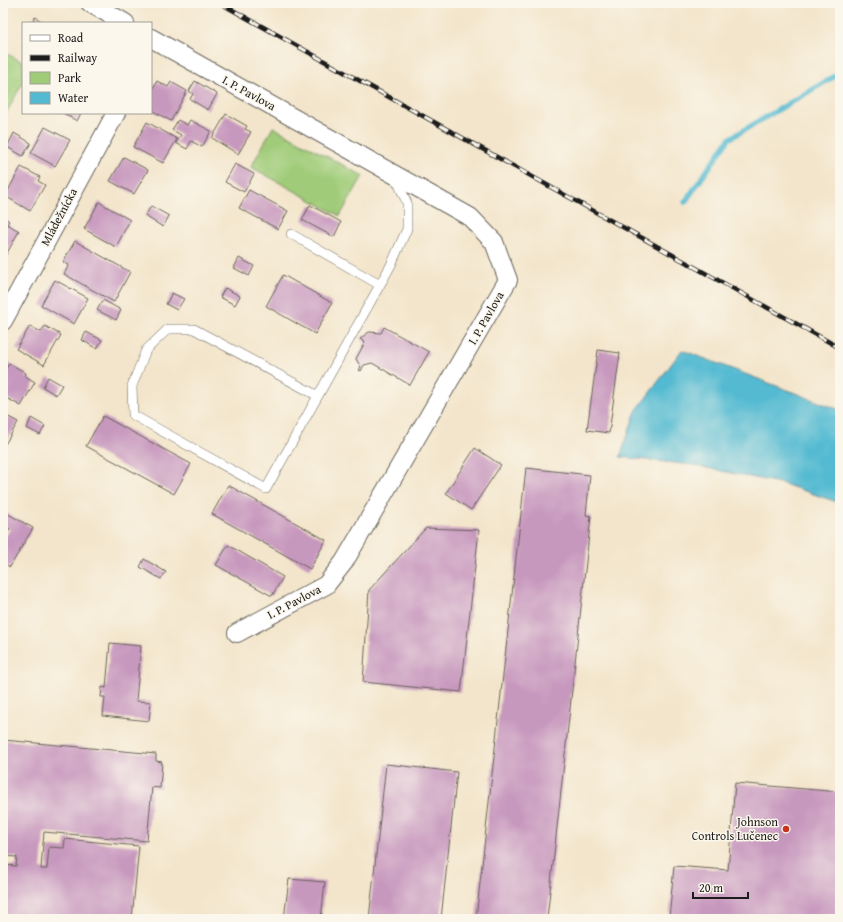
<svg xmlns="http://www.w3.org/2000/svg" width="843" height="922" font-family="'Gentium Book Plus',serif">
<rect width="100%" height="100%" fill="#fbf7ec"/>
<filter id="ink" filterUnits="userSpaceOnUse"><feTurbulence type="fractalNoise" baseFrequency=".025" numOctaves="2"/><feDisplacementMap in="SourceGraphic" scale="8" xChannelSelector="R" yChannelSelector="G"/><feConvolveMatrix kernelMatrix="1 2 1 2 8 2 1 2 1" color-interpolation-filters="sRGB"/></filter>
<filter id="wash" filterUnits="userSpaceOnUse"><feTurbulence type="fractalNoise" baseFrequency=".012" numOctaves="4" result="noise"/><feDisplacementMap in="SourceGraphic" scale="16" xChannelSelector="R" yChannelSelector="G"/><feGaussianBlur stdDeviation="0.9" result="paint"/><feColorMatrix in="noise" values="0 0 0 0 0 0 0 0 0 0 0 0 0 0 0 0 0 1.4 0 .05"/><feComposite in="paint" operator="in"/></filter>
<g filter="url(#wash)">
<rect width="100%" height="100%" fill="#f3e5cb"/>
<path fill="#a0cc79" stroke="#5e744a" d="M3,52L23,62V82L3,119Z
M273,127L363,176L340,216L251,167Z"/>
<path fill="#53bad1" stroke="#386b76" d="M682,350L840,410V503L784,484L692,465L620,457L636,411Z"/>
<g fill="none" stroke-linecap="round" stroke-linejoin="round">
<path stroke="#53bad1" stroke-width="5.5" d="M685,202L729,139L840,73"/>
</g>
<g id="blocks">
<path fill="#c798be" d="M35,17L43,22V23H31Z
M157,81L168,87L171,82L187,91L171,121L151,110V92Z
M195,81L217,94L208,110L190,99L193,94L189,91Z
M63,113H81L77,121Z
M226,114L247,126L245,129L251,132L238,154L212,138Z
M178,120L187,125L190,120L211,131L202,147L191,141L187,149L176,143L181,135L172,130Z
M147,122L177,139L163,163L133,147Z
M45,127L70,140L55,166L31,153Z
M14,133L31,143L23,156L7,147Z
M124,157L148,170L134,194L110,181Z
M235,164L254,174L244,192L225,182Z
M21,167L40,177L38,181L45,185L30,211L5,196Z
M249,190L288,211L278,229L239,208Z
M99,202L130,220L116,247L84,229Z
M310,205L341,222L334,237L302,220Z
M151,206L169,216L163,227L145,216Z
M3,217L9,221L7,224L19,231L6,255L3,253Z
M75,241L130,272L114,302L64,274L69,265L63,262Z
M239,258L254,266L249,276L234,268Z
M283,275L332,303L315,334L266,306Z
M55,280L88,298L74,324L41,305Z
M225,288L240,296L235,305L220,297Z
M172,293L184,299L177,310L166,304Z
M103,300L121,310L116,320L97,310Z
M30,326L41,332L45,326L61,335L44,365L16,349Z
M384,327L429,352L410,385L372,363L364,365L361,371L359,370L361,367L356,359L365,342L360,339L369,332L381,333Z
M86,332L102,340L97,349L82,340Z
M598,350L620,353L609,433L587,430Z
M9,363L26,373L25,376L35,382L21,406L3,396V374Z
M48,377L62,385L56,395L43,387Z
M3,414L18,422L4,446H3Z
M103,416L191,464L174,494L86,446Z
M31,418L45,426L40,435L27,428Z
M475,448L501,465L471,510L446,493Z
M526,468L590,475L586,515L591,516L547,919H476Z
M228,485L326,540L310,569L212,514Z
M3,511L33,528L10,567L3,563V541L10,529L3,525Z
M426,528L479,530L461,692L363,682L369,590Z
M228,545L283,577L272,596L216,565Z
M144,559L166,572L161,579L140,567Z
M110,643L141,646L136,701L151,702L149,721L103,716L105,697H101L102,687L106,688Z
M3,740L156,754V761L162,762L160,788L152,787L147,841L44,832L41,869H47L49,847L64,848L65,839L139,846L132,919H3V865L16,866L17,857L3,856Z
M386,764L457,772L441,919H369Z
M735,783L840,792V919H669L674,866L728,870Z
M289,879L325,882L321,919H284Z"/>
</g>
</g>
<g filter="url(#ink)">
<use href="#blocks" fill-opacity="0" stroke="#676259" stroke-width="1"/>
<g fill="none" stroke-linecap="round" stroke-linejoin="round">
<defs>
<path id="lane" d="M291,234L380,285
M318,396L194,329H168L146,350L132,386L133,415L266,489L391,265L407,229V203L396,178"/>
<path id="street" d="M90,3L125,23
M151,38L470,217L494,242L508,280L344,562L326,585L237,633
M3,321L116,113"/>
</defs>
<use href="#lane" stroke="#676259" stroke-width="10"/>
<use href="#street" stroke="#676259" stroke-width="20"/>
<use href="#lane" stroke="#fff" stroke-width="9"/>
<use href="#street" stroke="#fff" stroke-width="18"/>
<defs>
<path id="rail" d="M220,3L840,348"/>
</defs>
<use href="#rail" stroke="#1c1c1c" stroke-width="4.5"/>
<use href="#rail" stroke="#fbf7ec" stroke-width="3" stroke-dasharray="9" stroke-linecap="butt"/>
</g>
</g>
<circle fill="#c8321e" stroke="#fbf7ec" stroke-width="1.5" cx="786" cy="829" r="4"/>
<g text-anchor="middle" stroke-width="3" stroke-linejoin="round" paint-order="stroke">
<g font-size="12" fill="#1c1c1c" stroke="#fbf7ec">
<text transform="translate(249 93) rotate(29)" y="4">I. P. Pavlova</text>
<text transform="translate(59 217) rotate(-62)" y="4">Mládežnícka</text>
<text transform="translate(486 318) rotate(-60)" y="4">I. P. Pavlova</text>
<text transform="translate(294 602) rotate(-28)" y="4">I. P. Pavlova</text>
</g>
<g font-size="12" fill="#1c1c1c" stroke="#fbf7ec" text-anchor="end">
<text x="778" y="826">Johnson<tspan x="778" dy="14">Controls Lučenec</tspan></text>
</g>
</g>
<rect width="843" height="922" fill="none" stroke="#fbf7ec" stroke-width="16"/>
<rect x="22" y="22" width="130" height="92" fill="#fbf7ec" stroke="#a29f99"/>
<rect x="30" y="35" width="20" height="6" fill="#ffffff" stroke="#a29f99"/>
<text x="58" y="42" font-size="12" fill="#1c1c1c">Road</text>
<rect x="30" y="55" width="20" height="6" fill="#1c1c1c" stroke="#a29f99"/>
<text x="58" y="62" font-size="12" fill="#1c1c1c">Railway</text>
<rect x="30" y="72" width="20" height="12" fill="#a0cc79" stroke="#a29f99"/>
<text x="58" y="82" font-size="12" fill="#1c1c1c">Park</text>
<rect x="30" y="92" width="20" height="12" fill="#53bad1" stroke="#a29f99"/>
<text x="58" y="102" font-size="12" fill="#1c1c1c">Water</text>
<path d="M693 892v6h55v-6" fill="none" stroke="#1c1c1c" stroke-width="2"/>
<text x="699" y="892" font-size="12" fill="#1c1c1c" stroke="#fbf7ec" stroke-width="3" paint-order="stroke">20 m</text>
</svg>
